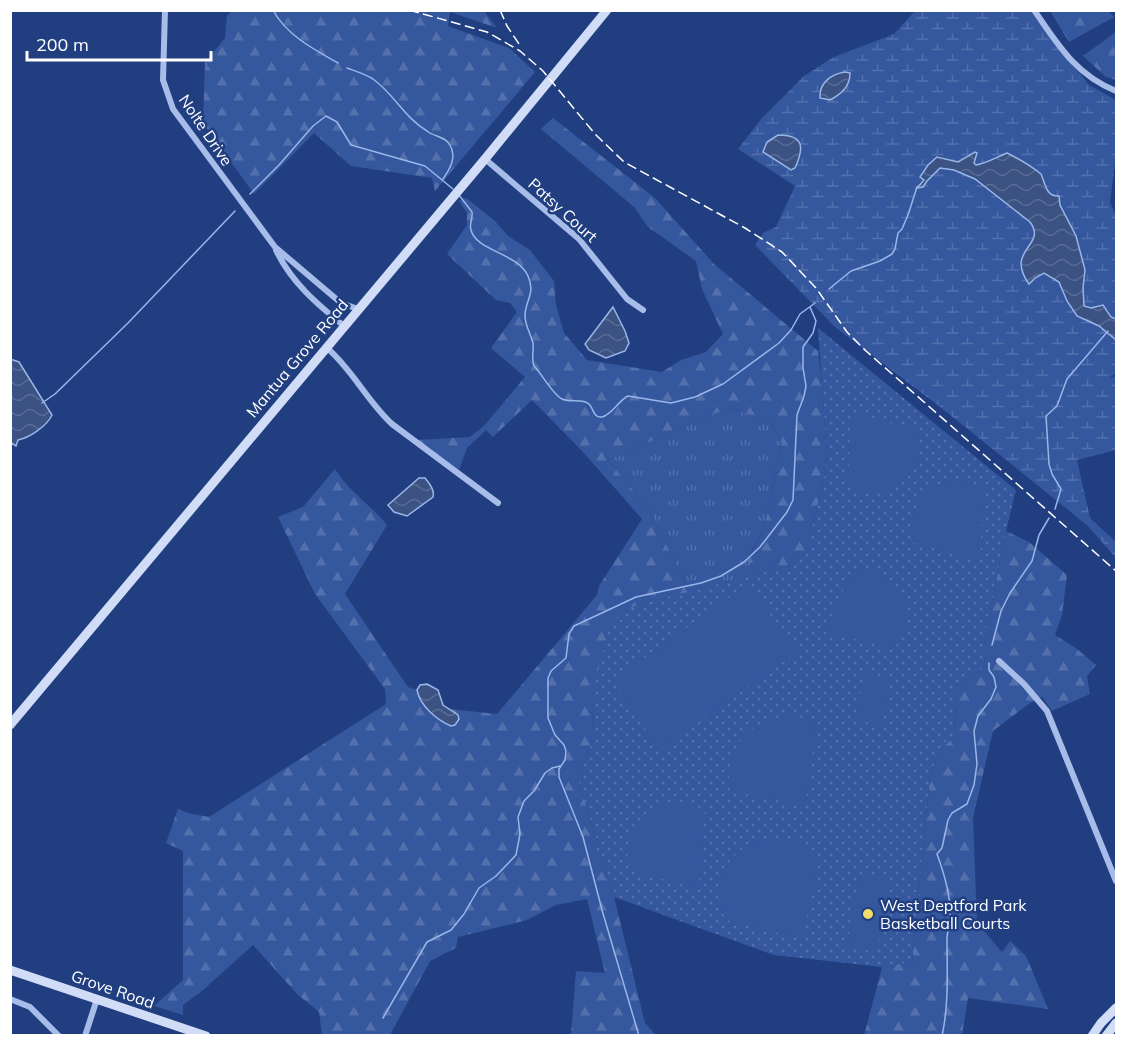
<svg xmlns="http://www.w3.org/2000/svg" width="1127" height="1046" font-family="Mulish,sans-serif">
<defs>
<pattern id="grass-tufts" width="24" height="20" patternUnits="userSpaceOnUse" patternTransform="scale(1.5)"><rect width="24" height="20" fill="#35579e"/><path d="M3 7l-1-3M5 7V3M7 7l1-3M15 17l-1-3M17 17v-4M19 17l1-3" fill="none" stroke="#5370ad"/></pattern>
<pattern id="forest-firs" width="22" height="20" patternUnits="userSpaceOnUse" patternTransform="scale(1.5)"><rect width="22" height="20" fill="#35579e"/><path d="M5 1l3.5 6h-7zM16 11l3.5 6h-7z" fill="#5370ad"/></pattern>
<pattern id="wetland-marsh" width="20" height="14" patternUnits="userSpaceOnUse" patternTransform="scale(1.5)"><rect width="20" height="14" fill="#35579e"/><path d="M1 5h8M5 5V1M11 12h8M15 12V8" fill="none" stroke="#5370ad"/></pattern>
<pattern id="park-dots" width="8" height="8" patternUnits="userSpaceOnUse" patternTransform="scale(1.5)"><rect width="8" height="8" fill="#35579e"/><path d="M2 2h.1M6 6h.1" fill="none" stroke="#5370ad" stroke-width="1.8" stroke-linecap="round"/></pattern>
<pattern id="water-waves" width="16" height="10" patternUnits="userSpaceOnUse" patternTransform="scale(1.5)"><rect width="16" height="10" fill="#3b5282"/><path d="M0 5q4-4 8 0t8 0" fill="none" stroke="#586c95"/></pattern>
</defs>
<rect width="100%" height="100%" fill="#213f80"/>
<path fill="url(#grass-tufts)" d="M728,408L768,420L782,440L764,530L746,561L790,566L690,592L648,508L608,460Z"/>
<path fill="url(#forest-firs)" d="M232,11H484L497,28L450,12L448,26L509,48L535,72L435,191L432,178L351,166L314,133L254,194L203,123L205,62L225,38L227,16Z
M1050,11H1108L1114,17L1069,42Z
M1116,32V80L1106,77L1083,56Z
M553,118L655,198L714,264L818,351L822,384L827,455L824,479L806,552L790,566L746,562L764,530L782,440L768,420L728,408L608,460L648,508L690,592L636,605L592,694L593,740L578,779L614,897L645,1023L656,1035H571L576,971L605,973L587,899L556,905L527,920L458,937L456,948L430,961L390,1035H322L319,1012L297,994L253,945L202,991L183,1005V1015L154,1006L183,980V851L166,843L178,809L188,813L209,817L386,704L385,689L315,594L278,517L303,507L335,469C348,491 371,505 387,525L345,594L408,687L417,690C420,709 439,718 455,725L459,719L458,715L449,709L497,714L597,595L599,586L642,519L584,453L532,400L493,437L486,430L467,448L459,470L418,440L470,437L484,426L525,377L491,348L517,312L510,303L496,300L447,254L467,225V213L459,201L466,198L495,221L508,236L530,250L554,281L556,305L564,333L587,360L662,372L681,360L706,352L723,334L702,289L696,261L648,227L634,207L541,129Z
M1006,531L1029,542L1067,575L1062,615L1055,635L1077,649L1096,665L1087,676L1090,694L1052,711L1042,697L1030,703L993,731L973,818L977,923L1002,952L1010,941L1026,956L1048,1009L968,998L962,1035L864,1036L882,967L912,962L930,775L940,751L954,736L957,686L984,667L986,632Z"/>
<path fill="url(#wetland-marsh)" d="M915,11H1030L1089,85L1116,100V154L1110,202L1116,216V319L1111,317L1108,310L1084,306L1083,288L1085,270L1060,205L1059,196C1046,196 1045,184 1041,174C1031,167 1020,160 1008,153L978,165L974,163L977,152L958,162L939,156L928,165L920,178L924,180L919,183V188H922L940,168L954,170L975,179L1030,222C1048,247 1003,250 1029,284L1035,278L1044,273L1059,282L1067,301L1077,316L1099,326L1116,340V373L1109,378L1116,376V450L1077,460L1090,518L1116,542V558L1088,526L944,410L835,327L755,245L763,233L776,227L795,186L738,149L762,118L804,76L834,57L894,34Z"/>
<path fill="url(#park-dots)" d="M818,328L1016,490L1006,531L986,632L984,667L957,686L954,736L940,751L930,775L912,962L882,967L774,955L614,897L578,779L593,740L592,694L610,624L636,605L790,566L806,552L824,479L827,455Z"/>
<path fill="#35579e" d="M851,412L916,430C930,474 887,509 848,485Z
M954,480L966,481L983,489L980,561L914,543C905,513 923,485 954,480Z
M865,570C904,575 920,618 894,648L824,632L852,571Z
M748,584L797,652L660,750L612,681Z
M866,673L890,679L888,686L890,689L881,726L854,719Z
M789,716L804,718L817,723L805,806L730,791C723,752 749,718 789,716Z
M675,802L687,803L705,810L698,889L630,870C620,837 641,807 675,802Z
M769,838C789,837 806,844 819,860L802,939L726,920C708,884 729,844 769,838Z
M859,875L890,880L877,952L847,947Z"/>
<path fill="url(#water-waves)" stroke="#9ab6e9" stroke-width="1.5" d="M845,72L850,73C850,87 841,94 830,100L820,98C819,83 831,74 845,72Z
M778,135C805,135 804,148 795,168L791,170L763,152L767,142Z
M975,152L977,153L974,163L976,165C987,163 997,157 1007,153C1019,159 1031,166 1041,174C1045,183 1046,197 1059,196L1060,205L1076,236L1085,270L1083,288L1084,306L1091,308L1103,305L1111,317L1116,319V340L1099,326L1077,316L1067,301L1059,282L1044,273L1035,278L1029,284C1004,249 1048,246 1030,222L975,179L954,170L940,168L927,181L923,187L917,188L924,180L920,177L928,165L937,157L958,162Z
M613,307L625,331L629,343L625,351L606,358L589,350L585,344Z
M10,359L19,362L52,415C47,426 29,438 18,440L16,446L11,443Z
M419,478H425C429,483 435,490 433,497L407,516L394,512L388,505Z
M427,684L438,690L443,705L458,715L459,719L455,725L451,726C437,720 420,706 417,690L420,685Z"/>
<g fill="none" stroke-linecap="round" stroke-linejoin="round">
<path stroke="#9ab6e9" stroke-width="1.5" d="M273,10C286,35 315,50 338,63
M347,68C355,71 365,74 373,79C393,93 405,118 427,131C434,137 445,136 450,145C457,157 450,169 443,179
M250,194L279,165L313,126L326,116L337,122L351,145L425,166L453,189
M459,195L472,212C473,218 469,224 471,230C476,251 518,253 528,276C536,294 525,300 525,316C525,326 531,334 533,343C534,351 531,359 534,366C542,374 553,395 562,399C570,403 583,398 589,404C594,409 593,418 602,417C612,415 619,400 628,396L671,403L695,397L723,384L779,343L791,330L800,314L815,303
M829,289L851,271L880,261L892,254L895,249L898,233L902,229L908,215L917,187
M42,403L55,394L128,323L235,211
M1055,509L1061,489L1052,474L1049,464L1046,416L1057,406L1067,379L1108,331
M992,645L1001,611L1010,593L1032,561L1039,535L1049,518
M383,1018L427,942L451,930L464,914L479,888L496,876L516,855L520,834L518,817L524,801L534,791L545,773L552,768L560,766
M639,1036L602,910L583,837L559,777V769L565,760L566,751L564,745L555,735L548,718V678L551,671L566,658L569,634L574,626L636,597L701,583L721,576L744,562L760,547L787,512L793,500L797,415L804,396L806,386L803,368V347L813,333L816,321L810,307
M942,1036C949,1004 947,972 947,939C947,932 950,924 950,916C951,895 944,873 937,854L942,848L948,820L952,813L967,804L974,785L977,764L974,731L978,716L991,699L996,687L994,677L989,670V663"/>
<path stroke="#a7bce8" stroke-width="6" d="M165,10L163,80L173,109L275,247L341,303L358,309
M1034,10C1058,45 1076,75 1116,91
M485,159L579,239L627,299L643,310
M276,250C291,282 317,304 344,326
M327,348C352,369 367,401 392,424L498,503
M999,661L1024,684L1047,711L1116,881
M10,999L30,1007L59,1036
M85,1036L97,999"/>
<path stroke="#d1ddf6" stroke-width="9" d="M10,725L485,159L607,10
M10,970L206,1036
M1092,1036L1101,1023L1116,1008
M1106,1036L1116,1023"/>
<path stroke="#fff" stroke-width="1.5" stroke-dasharray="10 4.5" stroke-linecap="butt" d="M409,10L487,32L520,51L543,71L595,134L624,162L745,228L782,252L816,288L847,332L866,351L1116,571
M500,10L507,26L521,47"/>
</g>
<circle fill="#f4dc68" stroke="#213f80" stroke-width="2" cx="868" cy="914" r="6"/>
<g text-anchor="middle" stroke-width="5" stroke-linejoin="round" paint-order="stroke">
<g font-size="16" fill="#fff" stroke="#213f80">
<text transform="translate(206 130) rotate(56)" y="6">Nolte Drive</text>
<text transform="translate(563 210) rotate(42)" y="6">Patsy Court</text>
<text transform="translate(297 358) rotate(-50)" y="6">Mantua Grove Road</text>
<text transform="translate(113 989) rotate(19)" y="6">Grove Road</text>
</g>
<g font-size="16" fill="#fff" stroke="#213f80" text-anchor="start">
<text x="880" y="911">West Deptford Park<tspan x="880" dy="18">Basketball Courts</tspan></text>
</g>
</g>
<rect width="1127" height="1046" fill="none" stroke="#ffffff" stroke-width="24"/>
<path d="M27 51v9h184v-9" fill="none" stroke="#ffffff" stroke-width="3"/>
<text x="36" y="51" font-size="18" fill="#ffffff" stroke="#213f80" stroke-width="4.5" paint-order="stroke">200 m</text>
</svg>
